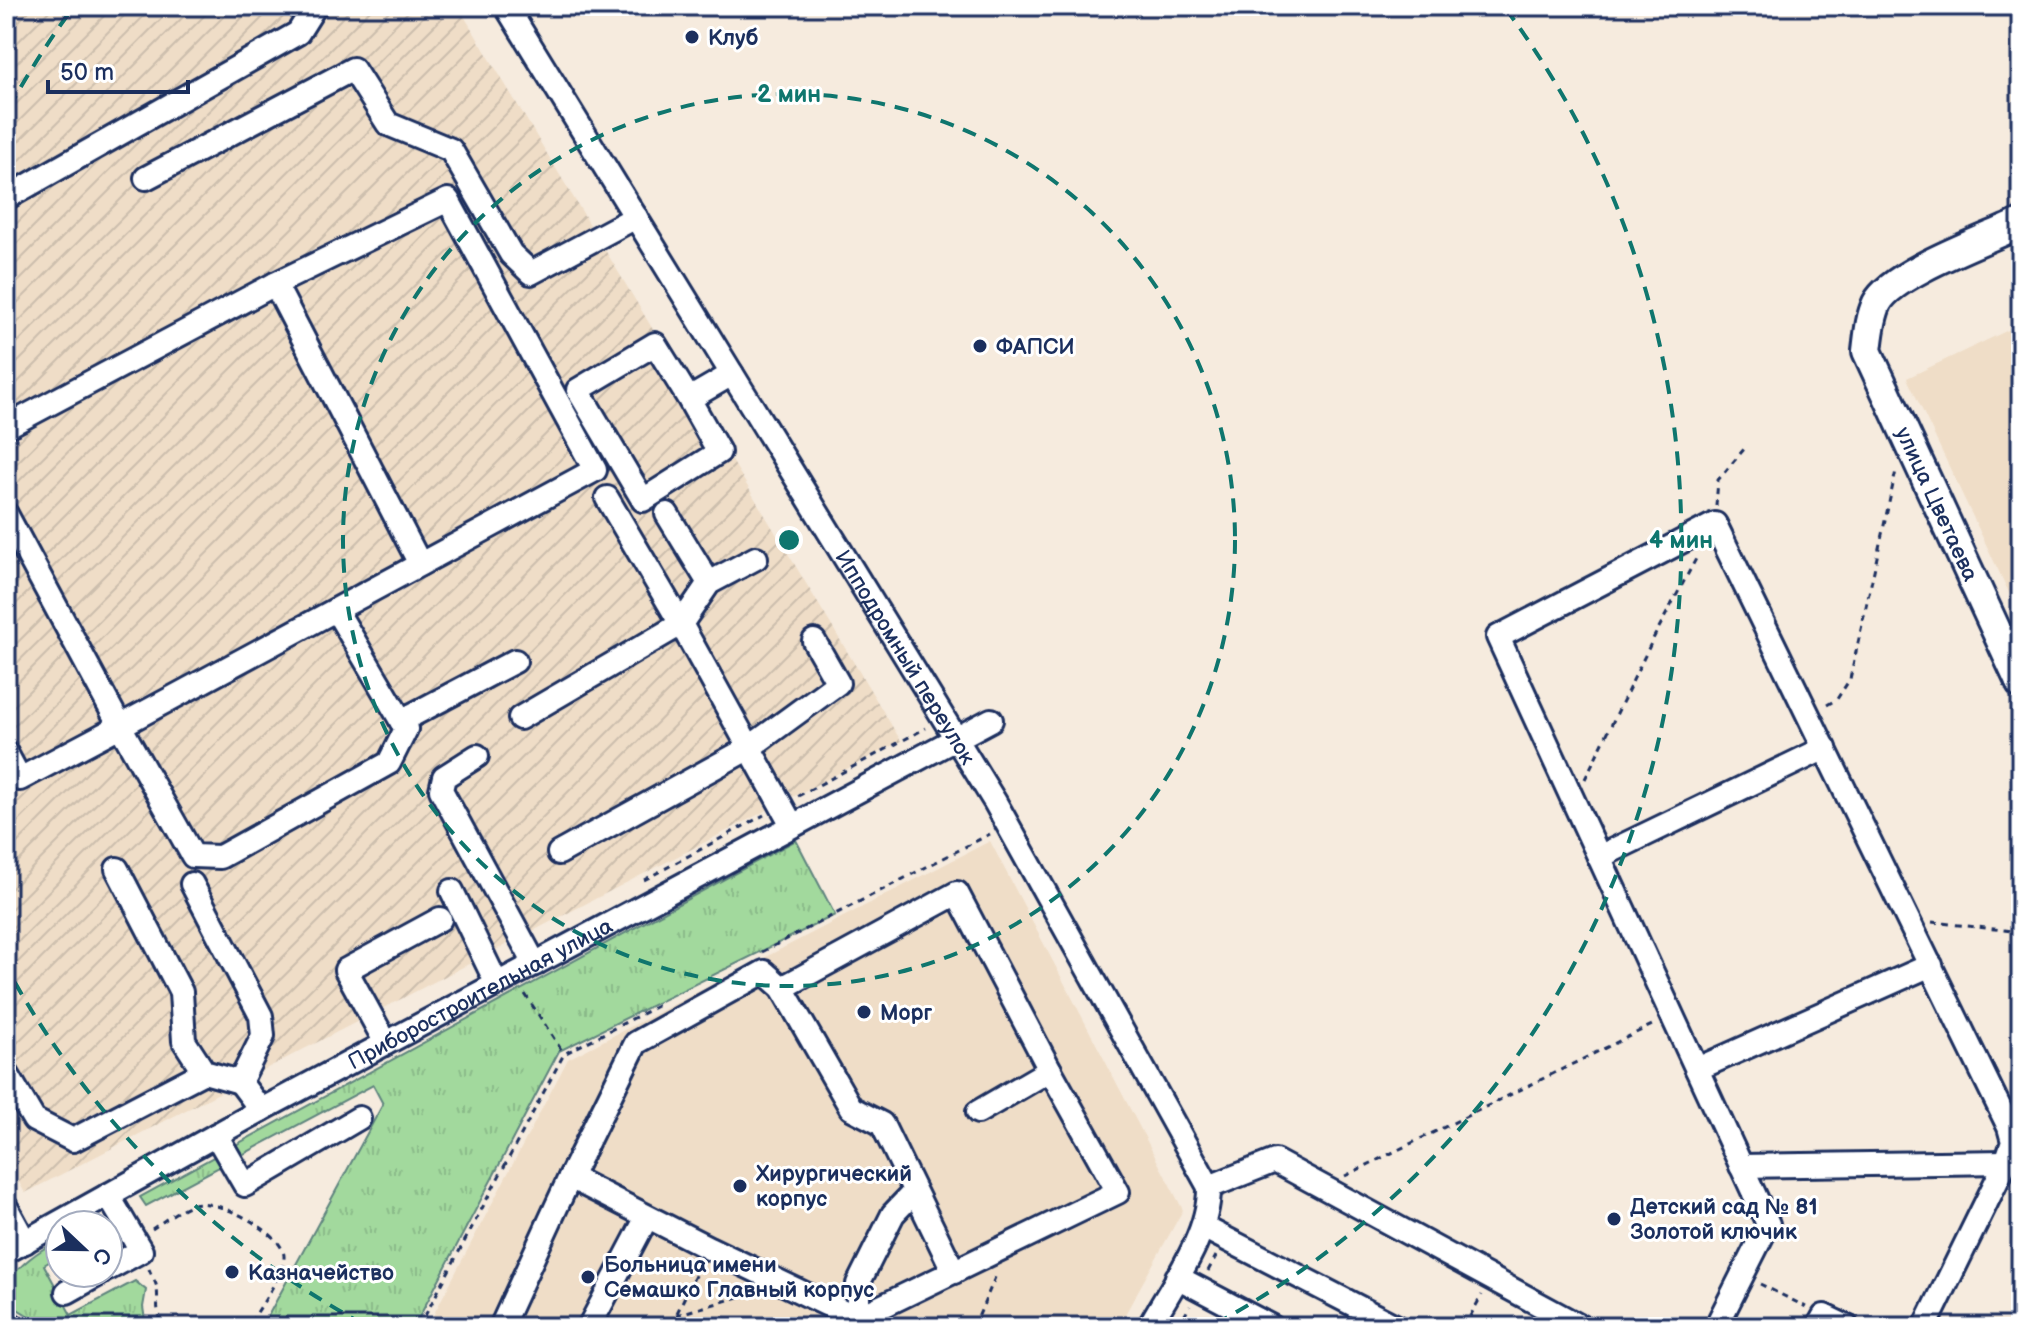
<svg xmlns="http://www.w3.org/2000/svg" width="2027" height="1333" font-family="'Balsamiq Sans',sans-serif">
<defs>
<pattern id="industrial-furrows" width="10" height="10" patternUnits="userSpaceOnUse" patternTransform="scale(2)"><rect width="10" height="10" fill="#efddc7"/><path d="M-1 1l2-2M0 10L10 0M9 11l2-2" fill="none" stroke="#ccbead"/></pattern>
<pattern id="grass-tufts" width="24" height="20" patternUnits="userSpaceOnUse" patternTransform="scale(2)"><rect width="24" height="20" fill="#a2d99d"/><path d="M3 7l-1-3M5 7V3M7 7l1-3M15 17l-1-3M17 17v-4M19 17l1-3" fill="none" stroke="#8bbb8a"/></pattern>
</defs>
<rect width="100%" height="100%" fill="#f6ebde"/>
<filter id="ink" filterUnits="userSpaceOnUse"><feTurbulence type="fractalNoise" baseFrequency=".0125" numOctaves="2"/><feDisplacementMap in="SourceGraphic" scale="16" xChannelSelector="R" yChannelSelector="G"/><feConvolveMatrix kernelMatrix="1 2 1 2 8 2 1 2 1" color-interpolation-filters="sRGB"/></filter>
<g filter="url(#ink)">
<path fill="#efddc7" d="M2021,324V618L1907,378Z
M990,841L1183,1210L1118,1327H427L568,1059Z"/>
<path fill="url(#industrial-furrows)" d="M6,6H458L901,741L25,1193L6,1159Z"/>
<path fill="url(#grass-tufts)" stroke="#5e847e" stroke-width="2" d="M796,840L835,915L559,1051L414,1327H262L383,1104L373,1085L146,1206L140,1197Z
M60,1239V1255L44,1265L71,1315L135,1281L146,1290L143,1307L146,1327H47L11,1305L6,1284C21,1263 37,1252 60,1239Z"/>
<g fill="none" stroke-linecap="round" stroke-linejoin="round">
<defs>
<g id="minor">
<path id="s1" d="M506,6L995,802L1209,1187C1210,1235 1172,1285 1149,1327"/>
<path d="M146,178L353,69L388,124L451,150L511,254L531,273L636,217"/>
<path d="M6,198L298,33L315,6"/>
<path d="M689,399L719,452L643,500L578,390L655,344L689,399L732,374"/>
<path d="M6,427L275,284L420,564"/>
<path d="M607,498L681,624L709,583L756,558"/>
<path d="M6,514L120,726L595,470L448,200L275,284"/>
<path d="M667,514L709,583"/>
<path d="M520,718L681,624L792,825"/>
<path d="M401,721L515,661"/>
<path d="M6,753L20,779L120,726L193,856L220,857L389,763L406,729L336,610"/>
<path d="M477,756L444,777L441,790L535,964"/>
<path d="M559,853L749,748L838,683L814,641"/>
<path d="M1599,857L1825,748"/>
<path d="M117,869L181,992L184,1041L204,1072L240,1082"/>
<path d="M192,884L261,1016L263,1036L240,1082L261,1110"/>
<path d="M452,891L497,984"/>
<path d="M782,988L957,893L1050,1070"/>
<path d="M386,1043L346,970L440,919"/>
<path d="M1697,1069L1931,965"/>
<path d="M6,1072L34,1120L73,1140L204,1072"/>
<path d="M216,1135L245,1185L359,1118"/>
<path d="M1741,1166L2006,1162"/>
<path d="M570,1177L709,1248L870,1325"/>
<path d="M1209,1187L1275,1161L1581,1327"/>
<path d="M6,1207L25,1242"/>
<path d="M1203,1227L1397,1327"/>
<path id="s2" d="M6,1252L261,1110L991,720"/>
<path d="M108,1269L141,1251L108,1195"/>
<path d="M1177,1277L1272,1327"/>
<path d="M67,1292L101,1273"/>
<path d="M858,1318V1284L893,1214L914,1192"/>
<path d="M501,1327L570,1177L636,1043L764,972L782,988L851,1108L882,1124L954,1272"/>
<path d="M589,1327L647,1217"/>
<path d="M853,1327L858,1318L1118,1192L1050,1070L978,1112"/>
<path d="M1716,1327L1768,1224L1498,637L1715,524L2009,1127L2013,1142L2006,1162L1925,1327"/>
<path d="M1818,1327L1824,1316L1847,1327"/>
</g>
<g id="major">
<path id="s3" d="M2021,223C1988,239 1892,273 1877,303C1870,318 1869,335 1867,351L2021,684"/>
<path d="M6,1325L9,1327"/>
</g>
</defs>
<use href="#minor" stroke="#1b2f5e" stroke-width="28"/>
<use href="#major" stroke="#1b2f5e" stroke-width="34"/>
<path stroke="#1b2f5e" stroke-width="3" stroke-dasharray="6 6" stroke-linecap="butt" d="M1716,506L1718,480L1745,448
M1827,705L1837,699L1850,679L1896,471
M1585,779L1654,637L1697,557
M798,796L926,728
M644,880L764,815
M1932,922L2021,932
M762,952L990,834
M525,994L564,1054
M1345,1176L1654,1024
M152,1229C164,1221 180,1208 194,1204C216,1198 283,1232 284,1256C285,1273 257,1311 248,1327
M149,1269C151,1275 156,1282 157,1288C159,1305 154,1310 165,1327
M1208,1271L1216,1256
M1760,1284L1806,1307
M677,1313L700,1265
M676,1315L753,1293
M30,1320L42,1327
M419,1327L564,1054L659,1005
M974,1327L996,1275
M1178,1327L1190,1306
M1464,1327L1482,1295"/>
<use href="#minor" stroke="#fff" stroke-width="22"/>
<use href="#major" stroke="#fff" stroke-width="28"/>
</g>
</g>
<g fill="none" stroke="#0f766e" stroke-width="4" stroke-dasharray="14 10">
<circle cx="789" cy="540" r="446"/>
<path d="M363 1324A892 892 0 0 1 9 972M9 108A892 892 0 0 1 72 9M1506 9A892 892 0 0 1 1215 1324"/>
</g>
<g fill="#1b2f5e" stroke="#fff" stroke-width="3">
<circle cx="692" cy="37" r="8"/>
<circle cx="980" cy="346" r="8"/>
<circle cx="864" cy="1012" r="8"/>
<circle cx="740" cy="1186" r="8"/>
<circle cx="1614" cy="1219" r="8"/>
<circle cx="232" cy="1272" r="8"/>
<circle cx="588" cy="1277" r="8"/>
</g>
<g text-anchor="middle" stroke-width="6" stroke-linejoin="round" paint-order="stroke">
<g font-size="22" font-weight="bold" fill="#1b2f5e" stroke="#fff" text-anchor="start">
<text x="708" y="45">Клуб</text>
<text x="996" y="354">ФАПСИ</text>
<text x="880" y="1020">Морг</text>
<text x="756" y="1181">Хирургический<tspan x="756" dy="25">корпус</tspan></text>
<text x="1630" y="1214">Детский сад № 81<tspan x="1630" dy="25">Золотой ключик</tspan></text>
<text x="604" y="1272">Больница имени<tspan x="604" dy="25">Семашко Главный корпус</tspan></text>
<text x="248" y="1280">Казначейство</text>
</g>
<g font-size="22" fill="#1b2f5e" stroke="#fff">
<text dy="8" stroke="none"><textPath href="#s3" startOffset="384">улица Цветаева</textPath></text>
<text dy="8" stroke="none"><textPath href="#s1" startOffset="764">Ипподромный переулок</textPath></text>
<text dy="8" stroke="none"><textPath href="#s2" startOffset="540">Приборостроительная улица</textPath></text>
</g>
</g>
<circle cx="789" cy="540" r="12" fill="#0f766e" stroke="#fff" stroke-width="4"/>
<g font-size="24" text-anchor="middle" font-weight="bold" fill="#0f766e" stroke="#fff" stroke-width="6" stroke-linejoin="round" paint-order="stroke">
<text x="789" y="102">2 мин</text>
<text x="1681" y="548">4 мин</text>
</g>
<rect width="2027" height="1333" fill="none" stroke="#fff" stroke-width="32"/>
<rect x="16" y="16" width="1995" height="1301" fill="none" stroke="#1b2f5e" stroke-width="3" filter="url(#ink)"/>
<g transform="translate(84 1249) rotate(112)"><circle r="38" fill="#ffffff" stroke="#a4acbf" stroke-width="2"/>
<path d="M0-6L14 30L0 20L-14 30Z" fill="#1b2f5e"/>
<text y="-12" font-size="22" font-weight="bold" text-anchor="middle" fill="#1b2f5e">С</text>
</g>
<path d="M48 80v12h140v-12" fill="none" stroke="#1b2f5e" stroke-width="4"/>
<text x="60" y="80" font-size="24" fill="#1b2f5e" stroke="#ffffff" stroke-width="6" paint-order="stroke">50 m</text>
</svg>
